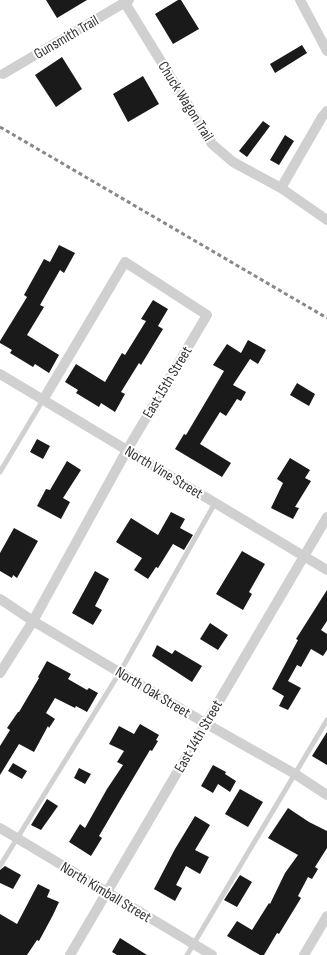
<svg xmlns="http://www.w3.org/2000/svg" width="327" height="955" font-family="'Sofia Sans Condensed',sans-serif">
<rect width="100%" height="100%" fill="#fff"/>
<path fill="#1a1a1a" d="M46,0H87L57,18Z
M178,0H181L199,29L173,44L155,14Z
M302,45L307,53L275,73L270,64Z
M62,57L82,89L56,107L35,75Z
M143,76L159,104L128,122L113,94Z
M263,121L270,126L247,157L239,151Z
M285,135L294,141L279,165L270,160Z
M59,245L75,253L64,273L60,270L40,305L44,307L27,335L59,355L49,373L35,364L33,367L10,353L12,350L0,343V341L27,297L24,295L44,259L50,262Z
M153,300L168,309L158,326L163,329L141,365L139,363L121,392L125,394L115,412L101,403L99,407L76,393L78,390L65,382L76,364L105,382L122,353L125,355L146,321L141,319Z
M248,340L266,350L258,364L250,359L233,385L246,392L241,401L237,399L226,416L220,412L200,444L231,463L222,477L175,449L184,434L186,435L224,371L213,365L227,344L241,353Z
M297,383L315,394L309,406L290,395Z
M37,439L50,446L43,459L30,452Z
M290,458L310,470L305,478L311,481L295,507L299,508L293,519L271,508L283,483L277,479Z
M67,461L81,470L63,498L70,502L61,519L37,506L46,489L50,490Z
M171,512L185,519L180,528L193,535L184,550L173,544L158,568L156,567L148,579L134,570L142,558L116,542L131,518L158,535Z
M14,528L38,541L17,578L13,575L12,578L0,571V553Z
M242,551L265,564L249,592L252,594L243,610L216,594Z
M95,571L109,579L95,606L102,610L93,625L72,613Z
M327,590V621L321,630L327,634V650L323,656L311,649L301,667L297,665L288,681L301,688L288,710L279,706L284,696L272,689L298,640L296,639Z
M210,623L228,635L218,650L200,639Z
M157,645L172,654L175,650L202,666L192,682L152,656Z
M47,661L71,674L68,679L87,690L89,688L98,693L87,712L76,706L75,708L55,698L46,713L55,719L49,728L48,726L34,752L19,744L0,775V746L10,730L7,728L18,712H19L39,678L38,677Z
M140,724L159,735L156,740L158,741L152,751L150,750L119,802L99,836L102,838L91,856L69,842L80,824L85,828L107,789L123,765L117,762L124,751L109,744L119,726L134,734Z
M327,732V765L312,756Z
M13,763L27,771L22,779L8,771Z
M213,765L226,772L225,774L236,781L230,792L218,784L213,793L201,786Z
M79,768L91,774L85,784L74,778Z
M240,789L263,802L248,827L225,814Z
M47,799L58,806L41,830L31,825Z
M288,808L309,822L327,831V848L315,867L318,869L312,879L308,877L298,896L301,898L279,934L277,933L264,955H260L227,936L237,921L252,930L269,903L270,904L285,873L298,855L268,838Z
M195,816L210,825L195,850L209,857L200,874L186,866L176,885L182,888L175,901L154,889L175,849Z
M5,866L21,875L13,889L0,883V870Z
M240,875L252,882L237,907L224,900Z
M38,884L50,890L47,897L59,902L53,915L39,941L37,940L27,955H0V914L17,924Z
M120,938L147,955H117L112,952Z"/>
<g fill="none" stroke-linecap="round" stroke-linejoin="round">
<path stroke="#d0d0d0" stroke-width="5" d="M0,472L43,400
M0,866L120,672L215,503
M187,955L327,720"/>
<path stroke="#d0d0d0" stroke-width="10" d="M300,0L327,51
M125,3L212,144L233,162L281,188L327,220
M3,74L129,0
M281,188L322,117L327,111
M0,374L327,570
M0,599L33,621L205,723L295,774L327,795
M0,673L33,621L127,450L207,315L125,262L43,400
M0,828L212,955
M70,955L327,517
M304,955L327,916"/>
<path stroke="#888" stroke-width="3" stroke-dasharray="4 3" stroke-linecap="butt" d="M0,127L327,318"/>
</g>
<g text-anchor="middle" stroke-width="4" stroke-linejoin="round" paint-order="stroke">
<g font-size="15" fill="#333" stroke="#fff">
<text transform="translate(66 37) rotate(-30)" y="5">Gunsmith Trail</text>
<text transform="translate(186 101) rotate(58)" y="5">Chuck Wagon Trail</text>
<text transform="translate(167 382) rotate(-59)" y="5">East 15th Street</text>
<text transform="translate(164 472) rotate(31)" y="5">North Vine Street</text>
<text transform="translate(153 692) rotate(31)" y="5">North Oak Street</text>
<text transform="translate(198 736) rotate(-60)" y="5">East 14th Street</text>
<text transform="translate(106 892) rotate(31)" y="5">North Kimball Street</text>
</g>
</g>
</svg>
